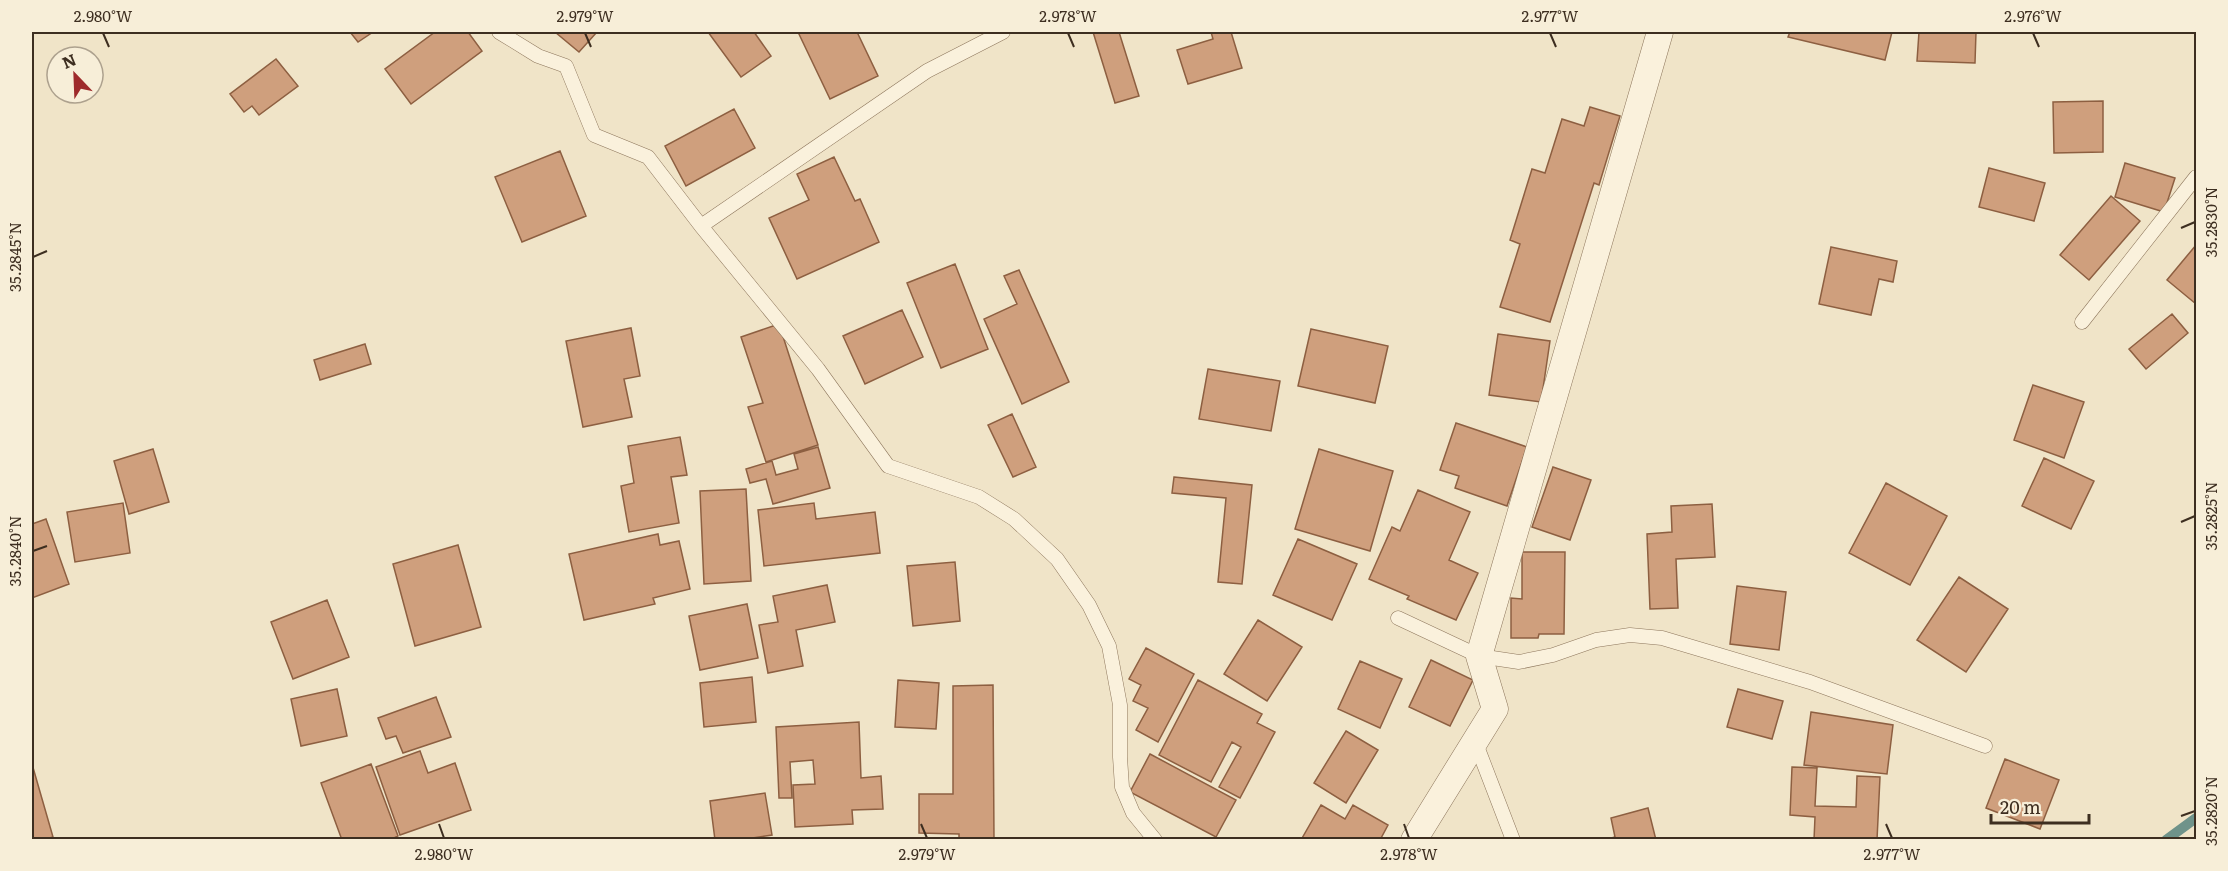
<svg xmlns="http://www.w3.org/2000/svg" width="2228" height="871" font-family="Literata,serif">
<rect width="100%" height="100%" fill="#f0e4c8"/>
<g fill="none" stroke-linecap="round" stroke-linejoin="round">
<path stroke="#6f938a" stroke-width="10" d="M2166,840L2196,818"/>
</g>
<path fill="#cf9f7d" stroke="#8d5f41" stroke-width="1.5" d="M350,32H373L358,42Z
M435,32H468L482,51L411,104L385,69Z
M555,32H597L579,52Z
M708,32H754L771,56L741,77Z
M798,32H857L878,76L830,99Z
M1093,32H1119L1139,96L1115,103Z
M1211,32H1231L1242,68L1188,84L1177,50L1213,39Z
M1790,32H1892L1885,60L1788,37Z
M1919,32H1976L1975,63L1917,61Z
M276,59L298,86L259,115L252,106L244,112L230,94Z
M2103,101V152L2054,153L2053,102Z
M1590,107L1620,116L1599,185L1594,183L1550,322L1500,307L1520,244L1510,240L1532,169L1545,173L1562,119L1584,126Z
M734,109L755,148L686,186L665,146Z
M560,151L586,216L522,242L495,177Z
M834,157L855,201L860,199L879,242L797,279L769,218L809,200L797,174Z
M2125,163L2175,178L2164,212L2115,197Z
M1989,168L2045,183L2034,221L1979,207Z
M2111,196L2140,221L2089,280L2060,255Z
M2196,245V304L2167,280Z
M1831,247L1897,261L1893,282L1879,279L1871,315L1819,304Z
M955,264L988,349L941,368L907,283Z
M1019,270L1069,382L1022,404L984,319L1017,304L1004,276Z
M902,310L923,357L865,384L843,336Z
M2172,314L2188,333L2146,369L2129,349Z
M779,324L818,445L766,462L748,407L763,403L741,337Z
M631,328L640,376L624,379L632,417L583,427L566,341Z
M1311,329L1388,346L1375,403L1298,386Z
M1498,334L1550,341L1541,402L1489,395Z
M365,344L371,364L320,380L314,360Z
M1208,369L1280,381L1271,431L1199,419Z
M2033,385L2084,402L2064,458L2014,440Z
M1012,414L1036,467L1013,477L988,425Z
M1456,423L1527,447L1507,506L1455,488L1459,476L1440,470Z
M680,437L687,475L671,477L679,523L629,532L621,486L634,483L628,446Z
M818,447L830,488L773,504L766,479L750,483L746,469L772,461L776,475L798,469L794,454Z
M153,449L169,502L129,514L114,461Z
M1319,449L1393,471L1370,551L1295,529Z
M2044,458L2094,481L2071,529L2022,506Z
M1553,467L1591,480L1570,540L1532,527Z
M1174,477L1252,485L1242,584L1218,582L1226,498L1172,493Z
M1886,483L1947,516L1910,585L1849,553Z
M746,489L751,581L704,584L700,491Z
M1418,490L1470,512L1449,560L1478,573L1456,620L1407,599L1409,596L1369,579L1392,527L1400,531Z
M123,503L130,553L75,562L67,512Z
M814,503L816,519L875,512L880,553L764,566L758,510Z
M1712,504L1715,557L1676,559L1678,608L1650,609L1647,534L1672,532L1671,506Z
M46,519L69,584L32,598V524Z
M658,534L660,545L679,541L690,589L653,598L655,604L584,620L569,554Z
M1298,539L1357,564L1332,620L1273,595Z
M458,545L481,627L415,646L393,564Z
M1522,552H1565L1564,634H1539L1538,638H1511V598L1522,599Z
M955,562L960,621L913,626L907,566Z
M1959,577L2008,609L1966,672L1917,640Z
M827,585L835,622L796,630L803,666L768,673L759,625L778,622L773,596Z
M1737,586L1786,592L1779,650L1730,644Z
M327,600L349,657L293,679L271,622Z
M747,604L758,658L700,670L689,616Z
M1258,620L1302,647L1267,701L1224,674Z
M1146,648L1194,674L1158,742L1136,730L1148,708L1133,701L1141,685L1129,679Z
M1431,660L1473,680L1450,726L1409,707Z
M1360,661L1402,679L1380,728L1338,709Z
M752,677L756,722L704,727L700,683Z
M898,680L939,683L936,729L895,727Z
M1198,680L1262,714L1257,723L1275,732L1240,798L1219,787L1241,747L1232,742L1211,782L1159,755Z
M993,685L994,840H959V834L919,833V794H953V686Z
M337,689L347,736L301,746L291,699Z
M1738,689L1783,701L1772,739L1727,727Z
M436,697L451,737L403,753L396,736L386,739L378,718Z
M1811,712L1893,725L1887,774L1804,765Z
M859,722L861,778L881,776L883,809L852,810L853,824L795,827L793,785L815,784L813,760L790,762L792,798H779L776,727Z
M1346,731L1378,750L1346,803L1314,783Z
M420,751L428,773L455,763L471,810L400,835L376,767Z
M1150,754L1236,800L1216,837L1130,792Z
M2005,759L2059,780L2040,829L1986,808Z
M32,764L53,837L43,840H32Z
M371,764L398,836L390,840H342L321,783Z
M1792,767L1817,768L1815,806L1856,807L1857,776L1880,777L1877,840H1814L1815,817L1790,815Z
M765,793L772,835L739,840H715L710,801Z
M1321,805L1345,819L1353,805L1388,825L1380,840H1301Z
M1648,808L1656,840H1604L1615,837L1611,818Z"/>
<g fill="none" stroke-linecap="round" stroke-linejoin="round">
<defs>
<path id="lane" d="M499,32L538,56L566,66L594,135L648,157L701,226L818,369L888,466L979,497L1014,519L1057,559L1089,605L1109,646L1120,705V757L1122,787L1133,813L1155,840
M701,226L927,71L1003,32
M2082,322L2196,177
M1398,618L1479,656L1519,662L1553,655L1596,640L1630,635L1662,638L1810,682L1985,746
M1475,741L1513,840"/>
<path id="street" d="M1414,840L1495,709L1479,656L1660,32"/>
</defs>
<use href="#lane" stroke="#8d765c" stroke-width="15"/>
<use href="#street" stroke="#8d765c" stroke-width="27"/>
<use href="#lane" stroke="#faf1dc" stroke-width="14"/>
<use href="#street" stroke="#faf1dc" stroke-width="26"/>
</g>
<path fill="none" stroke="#3d2e20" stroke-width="2" d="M103,33L109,47M585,33L591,47M1068,33L1074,47M1550,33L1556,47M2033,33L2039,47M2181,228L2195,222M33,257L47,251M2181,522L2195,516M33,551L47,546M2181,816L2195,811M439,824L444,838M921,824L927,838M1404,824L1409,838M1886,824L1892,838"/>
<rect width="2228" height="871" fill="none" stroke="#f7eed8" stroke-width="66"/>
<g transform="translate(75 75) rotate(337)"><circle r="28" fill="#f7eed8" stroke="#ada18e" stroke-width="1.5"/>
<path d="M0-4.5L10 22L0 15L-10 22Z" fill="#9e2a2b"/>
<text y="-9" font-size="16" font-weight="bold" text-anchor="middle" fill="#3d2e20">N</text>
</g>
<path d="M1991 814v9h98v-9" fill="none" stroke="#3d2e20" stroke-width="3"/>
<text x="2000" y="814" font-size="18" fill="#3d2e20" stroke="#f7eed8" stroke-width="4.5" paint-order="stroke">20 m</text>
<rect x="33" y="33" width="2162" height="805" fill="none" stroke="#3d2e20" stroke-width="2"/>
<g font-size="15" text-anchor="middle" fill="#3d2e20">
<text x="103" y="22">2.980°W</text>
<text x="585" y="22">2.979°W</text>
<text x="1068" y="22">2.978°W</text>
<text x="1550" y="22">2.977°W</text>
<text x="2033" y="22">2.976°W</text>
<text transform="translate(2212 222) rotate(-90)" y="5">35.2830°N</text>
<text transform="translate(16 257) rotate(-90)" y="5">35.2845°N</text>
<text transform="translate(2212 516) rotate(-90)" y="5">35.2825°N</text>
<text transform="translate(16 551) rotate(-90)" y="5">35.2840°N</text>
<text transform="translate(2212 811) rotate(-90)" y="5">35.2820°N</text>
<text x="444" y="860">2.980°W</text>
<text x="927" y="860">2.979°W</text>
<text x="1409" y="860">2.978°W</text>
<text x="1892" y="860">2.977°W</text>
</g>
</svg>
